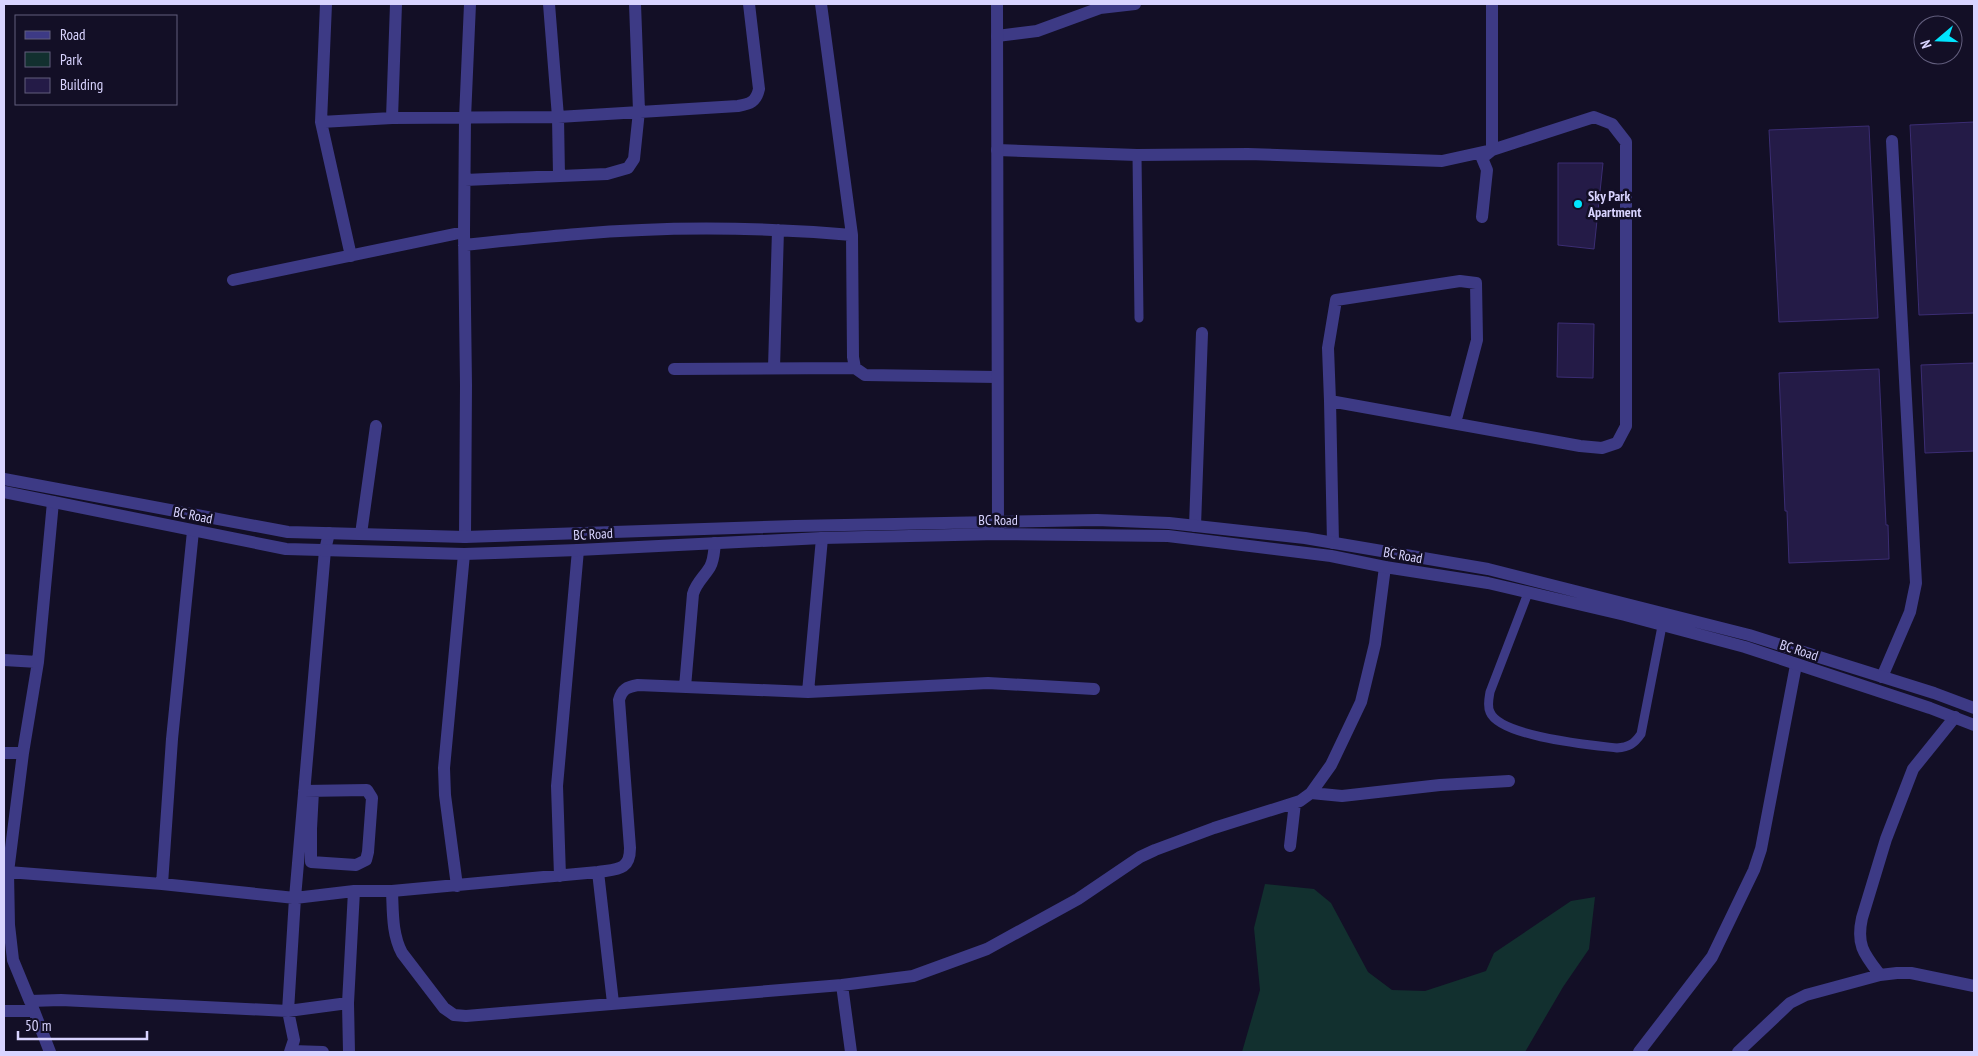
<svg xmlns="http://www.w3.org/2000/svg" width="1978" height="1056" font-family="'PT Sans Narrow',sans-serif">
<rect width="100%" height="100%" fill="#130f26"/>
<path fill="#12302f" d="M1265,884L1314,889L1331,903L1368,972L1392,990L1425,991L1486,971L1494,953L1571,901L1595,897L1589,949L1563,987L1525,1052H1242L1260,990L1254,928Z"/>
<path fill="#241b47" stroke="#3b2d73" d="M1974,122V313L1919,315L1910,125Z
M1869,126L1878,318L1779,322L1769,130Z
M1558,163H1603L1594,249L1558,245Z
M1558,323L1594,324L1593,378L1557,377Z
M1974,363V451L1925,453L1921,365Z
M1879,369L1886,525H1888L1889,559L1789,563L1787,511H1785L1779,373Z"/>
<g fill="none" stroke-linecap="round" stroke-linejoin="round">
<path stroke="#3d3a85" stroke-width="9" d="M1137,155L1139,318
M1528,593L1490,692C1489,698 1487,706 1490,712C1500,737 1592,745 1617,748C1629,747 1634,744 1641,734L1663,621"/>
<path stroke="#3d3a85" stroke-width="12" d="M549,4L558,117L559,176
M821,4L852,235
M997,36L1037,31L1100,8L1135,4
M392,118L396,4
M321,122L326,4
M997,150L1137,155L1248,154L1442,161L1492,150
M465,180L607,174L628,168L634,159L639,111L635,4
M1482,217L1487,170L1482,158L1492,150
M464,245C502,241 540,237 578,234C669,226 761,227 852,235L853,357L855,368L865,375L997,377
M351,256L321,122L392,118L558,117L738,106C750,104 756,102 759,89L749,4
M233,280L464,232
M774,368L778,230
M674,369L855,368
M1330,401L1328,348L1336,300L1460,281L1476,283L1477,340L1455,423
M1195,526L1202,333
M361,534L376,426
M465,537L466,385L464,232L465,118L470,4
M1333,543L1330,401L1580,446L1602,448L1617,443L1626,426V142L1612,124L1594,117L1492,150V4
M4,660L38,662
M1882,677L1910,612L1916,583L1892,141
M685,687L693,594C696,583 704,577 710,567C714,560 714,551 715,543
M808,692L822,538
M4,753H23L38,662L53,502
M1311,793L1342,796L1440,785L1509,781
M301,828L311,829V862L356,865L366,860L368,852L372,798L367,790L304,791
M311,829L313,791
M1290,846L1295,803
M8,872L162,884L295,898L325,550L329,533
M598,872L613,1003
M560,876L557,786L578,550
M162,884L172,739L193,531
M457,886L445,795L444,768L464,554
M392,891L598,872C617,869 630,871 630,848L619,700C622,689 627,687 638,685L808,692L988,683L1094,689
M1880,975C1864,954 1856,945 1862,918L1886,839L1913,769L1955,717
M842,985L851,1052
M30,1001L61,1000L288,1011L348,1003
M4,1011H34L13,960L9,925L8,872L23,753
M34,1011L50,1052
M292,1051L323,1052
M290,1052L294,1040L288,1011L295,898L354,891H392C393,913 392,934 402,953L444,1008L454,1015L466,1016L842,985L913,976L987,949L1078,899L1140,857L1155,850L1214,828L1300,801L1311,793L1331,765L1361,702L1375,644L1385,567
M349,1052L348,1003L354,891
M1639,1052L1712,957L1754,870L1761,849L1796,665
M1738,1052L1790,1003L1806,995L1880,975L1897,973H1911L1974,986"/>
<path stroke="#3d3a85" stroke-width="12" d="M997,4L998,529
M4,479L288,532L465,537L795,526L1097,520L1169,523L1305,538L1488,569L1749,635L1934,693L1974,708
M4,492L286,549L464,554L578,550L822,538L998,534L1168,536L1331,556L1385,567L1488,583L1625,615L1745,647L1930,708L1974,725"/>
</g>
<circle fill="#00e5ff" stroke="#130f26" stroke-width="2" cx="1578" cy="204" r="5"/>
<g text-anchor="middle" stroke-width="5" stroke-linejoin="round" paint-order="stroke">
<g font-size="14" font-weight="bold" fill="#d9d4ff" stroke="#130f26" text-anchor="start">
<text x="1588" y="201">Sky Park<tspan x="1588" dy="16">Apartment</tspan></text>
</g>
<g font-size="14" fill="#d9d4ff" stroke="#130f26">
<text transform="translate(193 515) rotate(11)" y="5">BC Road</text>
<text x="998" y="525">BC Road</text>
<text transform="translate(593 534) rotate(-3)" y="5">BC Road</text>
<text transform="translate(1403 555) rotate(10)" y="5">BC Road</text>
<text transform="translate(1799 650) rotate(18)" y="5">BC Road</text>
</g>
</g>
<rect width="1978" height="1056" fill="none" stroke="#d9d4ff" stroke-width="10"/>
<rect x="15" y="15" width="162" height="90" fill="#130f26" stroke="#625e7d"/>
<rect x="25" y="31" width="25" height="8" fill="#3d3a85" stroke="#625e7d"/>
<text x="60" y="40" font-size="15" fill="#d9d4ff">Road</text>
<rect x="25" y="52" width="25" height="15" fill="#12302f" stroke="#625e7d"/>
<text x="60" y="65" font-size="15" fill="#d9d4ff">Park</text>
<rect x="25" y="78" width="25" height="15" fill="#241b47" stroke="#625e7d"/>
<text x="60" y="90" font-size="15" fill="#d9d4ff">Building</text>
<g transform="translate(1938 40) rotate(251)"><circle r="24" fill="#130f26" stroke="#625e7d"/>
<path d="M0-4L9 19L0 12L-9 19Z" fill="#00e5ff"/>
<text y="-8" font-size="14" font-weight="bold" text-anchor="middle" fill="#d9d4ff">N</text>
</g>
<path d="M18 1031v8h129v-8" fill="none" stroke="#d9d4ff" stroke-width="2.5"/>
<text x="25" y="1031" font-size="15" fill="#d9d4ff" stroke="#130f26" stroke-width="4" paint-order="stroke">50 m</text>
</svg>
